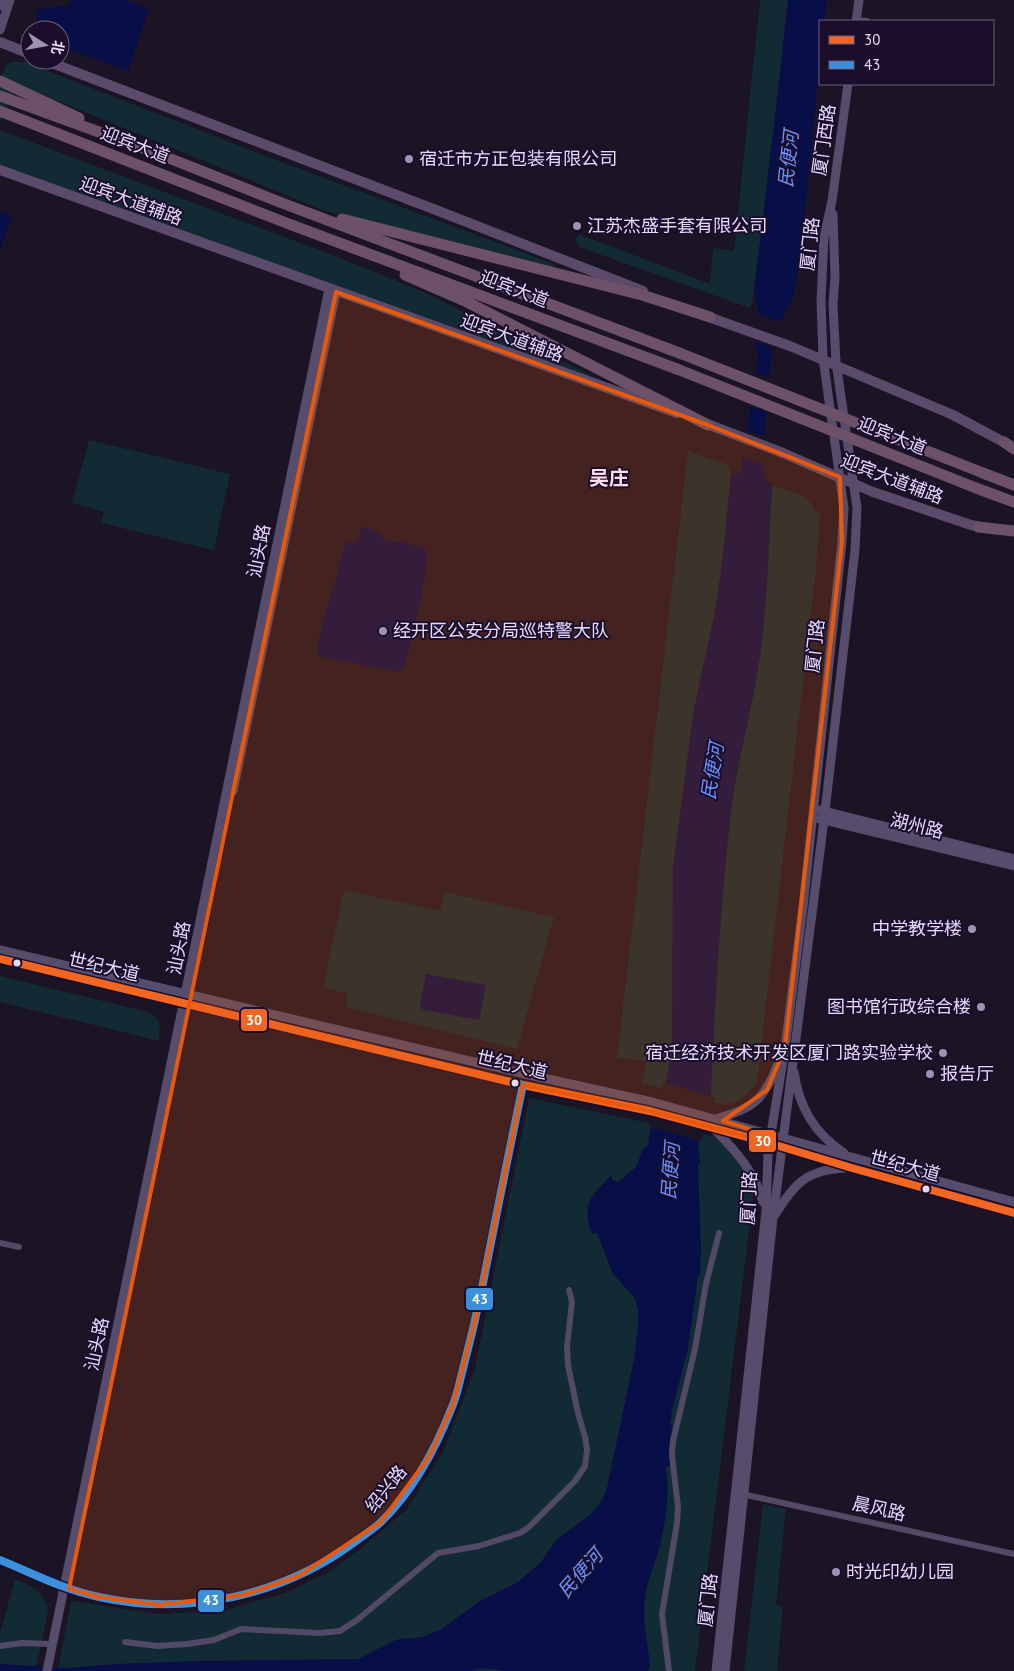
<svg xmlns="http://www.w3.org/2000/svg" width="1014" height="1671" font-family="'PT Sans','Noto Sans SC',sans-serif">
<rect width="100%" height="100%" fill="#1b1425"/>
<path fill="#122a33" d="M760,0H788L779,83L754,292L750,308L582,248L577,244L576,239L579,234L710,284L713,248L734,251Z
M13,62H25L268,157L554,264L551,271L354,220L320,209L17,84L0,123V79L7,64Z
M0,130L340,258L426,293L626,393L0,166Z
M89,440L230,474L214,550L101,523L104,512L72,503Z
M688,451L723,463L728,466L731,474L723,557L715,612L694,709L673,868L672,1049L669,1067L664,1089L642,1084L646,1061L617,1058Z
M772,485C789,491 808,493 815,511L820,513L816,569L757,1083C744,1099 732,1108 712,1102L711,1091C715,1000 720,909 730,819C735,770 749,722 757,674C768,612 768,548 772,485Z
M349,891L441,911L445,892L554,917L517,1049L345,1007L348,994L323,987L343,893Z
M0,976L148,1012C162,1020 160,1025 159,1041L0,1002Z
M529,1098L716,1137L744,1169L754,1190L695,1671H58L71,1601L157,1614L221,1611L285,1593L329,1572L363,1547L406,1510L443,1452L475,1368Z
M763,1504L786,1509L776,1605L783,1607L777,1671H744Z
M15,1579C30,1585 47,1593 48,1612L36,1667L0,1664V1633Z"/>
<path fill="#080e48" d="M72,0H124L149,8L128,71L60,46V30H39L36,14L39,9H48L55,6L68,7Z
M788,0H827L824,21H820V60L800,260L794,294L784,315L776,325L771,361L762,463L765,479L772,485C768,548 768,612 757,674C749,722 735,770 730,819C720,909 715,1000 711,1091L712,1102L698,1143L700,1164L698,1165L701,1249L700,1276H698L688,1348L671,1414L672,1415L670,1423L672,1427L669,1448L670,1466H667L666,1468C670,1498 665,1530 656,1559C651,1573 646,1586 645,1600C642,1621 648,1644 650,1665L648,1671H506L486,1668L470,1671H0V1664L68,1668L117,1664L199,1661L358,1659L393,1641L403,1638L407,1639L422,1637L440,1630L480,1601L518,1582L541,1562L556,1540L590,1515L602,1500L607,1488L634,1359L638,1324V1309L634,1297L613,1274L597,1233L592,1234C581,1205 590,1196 611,1176L613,1180L618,1182L636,1167L643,1149L648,1145L650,1130L666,1083L672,1049L673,868L694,709L715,612L723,557L731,474L741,472L758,357L756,344L758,310L754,292L779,83Z
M0,211L12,216L0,251Z
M363,527L378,531L384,539L392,542H403L427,550C425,590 415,628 404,667L399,672L317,656L319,638L346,543L357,542L360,537V528Z
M426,974L486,985L479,1020L424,1010L421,1008L420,1003Z"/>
<path fill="#1b1425" d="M755,313L781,323L779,326L775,349L754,341Z
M753,372L772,379L769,413L749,405Z
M745,430L767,437L765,465L741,457Z
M663,1082L714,1097L713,1106L701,1141L649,1127Z"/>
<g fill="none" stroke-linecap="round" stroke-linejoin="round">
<path stroke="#514966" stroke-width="6" d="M856,20L867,21
M0,1243L19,1247
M742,1494L1014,1554
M0,1560C32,1573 64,1590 99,1597C190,1617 286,1595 360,1538C367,1533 375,1528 381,1522C413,1491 436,1448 452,1407C457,1396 459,1384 462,1373C470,1343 477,1313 483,1283C496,1217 509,1151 523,1085
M125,1642L157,1646L187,1644L214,1640L241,1629L320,1633L340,1631L357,1620L438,1553L479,1546L520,1533L529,1527L575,1481L585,1466L587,1450L585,1437L578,1413L568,1365L567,1347L572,1302L569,1290
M0,1646L22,1643L52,1644
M669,1671L662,1614L677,1523L678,1507L672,1455L673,1441L695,1349L706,1284L719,1233"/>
<path stroke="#564c6b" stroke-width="9" d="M0,6L4,0
M856,21L859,0
M0,30L10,0
M233,791L336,292
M820,810L1014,859
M819,819L1014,866
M0,950L525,1074L652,1102L1014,1202
M0,959L523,1085L650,1111L769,1143L852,1168L1014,1213
M794,1072C799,1107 814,1133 844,1153
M715,1119C750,1110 764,1101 777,1066
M714,1129C735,1150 755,1172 763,1202
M775,1215C794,1184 806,1170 845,1168
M47,1671L329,289
M716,1671L766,1211L768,1152L785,1048L803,907L842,542L844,508L823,358L821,301L824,237L832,201L848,84
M725,1671L773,1218L824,820L855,550L857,508L836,362L833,304L835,277L833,214"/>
<path stroke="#5c4a6a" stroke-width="10" d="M0,42L30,54
M44,60L436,210L643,291
M0,170L677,413
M703,315L790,346L953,415L1011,446
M702,422L783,453L873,492L971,525L986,528"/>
<path stroke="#6c5168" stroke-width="11" d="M0,81L79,118
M0,96L151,151L282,203L682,354
M0,111L289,224L677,369
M342,219L642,295L710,317
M405,275L467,302L708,425
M1004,442L1014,449
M983,473L1014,485
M976,488L1014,502
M978,527L1014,531"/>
<path stroke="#6c5168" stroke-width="11" d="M682,354L983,473
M677,369L976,488"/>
<defs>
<path id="bus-1" d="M0,959L523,1085L650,1111L769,1143L852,1168L1014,1213"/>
<path id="bus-2" d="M0,1560C32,1573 64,1590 99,1597C190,1617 286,1595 360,1538C367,1533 375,1528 381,1522C413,1491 436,1448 452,1407C457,1396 459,1384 462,1373C470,1343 477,1313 483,1283C496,1217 509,1151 523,1085"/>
</defs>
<use href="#bus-1" stroke="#1a0e2b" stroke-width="11"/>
<use href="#bus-2" stroke="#1a0e2b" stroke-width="11"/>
<use href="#bus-1" stroke="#f26522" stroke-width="8"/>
<use href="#bus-2" stroke="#3a90db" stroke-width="8"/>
</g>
<path fill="#e8590c" fill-opacity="0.2" stroke="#e8590c" stroke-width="4" stroke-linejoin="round" d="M336,292L708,425L840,477L842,542L785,1048L767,1090L723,1121L770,1135L769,1143L650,1111L523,1085L475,1321L453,1405L429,1457L381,1522L299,1576L244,1595L159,1605L98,1597L69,1589Z"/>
<g fill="#9f93b3" stroke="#1a0e2b" stroke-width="2">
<circle cx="409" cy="159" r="5"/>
<circle cx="577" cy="226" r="5"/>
<circle cx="383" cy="631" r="5"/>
<circle cx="972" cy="929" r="5"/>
<circle cx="981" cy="1007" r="5"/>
<circle cx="943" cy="1053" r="5"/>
<circle cx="930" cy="1074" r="5"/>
<circle cx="836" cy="1572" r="5"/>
</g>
<g fill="#e6d8ff" stroke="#1a0e2b" stroke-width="2">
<circle cx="17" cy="963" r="4.5"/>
<circle cx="515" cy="1083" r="4.5"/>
<circle cx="926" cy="1189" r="4.5"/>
</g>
<g text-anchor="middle" stroke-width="4" stroke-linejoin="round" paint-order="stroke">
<g font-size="18" fill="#e6d8ff" stroke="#1a0e2b">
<text transform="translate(824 140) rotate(-82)" y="6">厦门西路</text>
<text transform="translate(135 145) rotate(21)" y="6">迎宾大道</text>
<text transform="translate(131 201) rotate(20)" y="6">迎宾大道辅路</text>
<text transform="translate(810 244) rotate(-84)" y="6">厦门路</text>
<text transform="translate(514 289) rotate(21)" y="6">迎宾大道</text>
<text transform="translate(512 338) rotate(20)" y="6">迎宾大道辅路</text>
<text transform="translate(892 436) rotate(22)" y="6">迎宾大道</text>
<text transform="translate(892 479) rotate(21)" y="6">迎宾大道辅路</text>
<text transform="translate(259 551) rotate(-79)" y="6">汕头路</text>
<text transform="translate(815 646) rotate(-84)" y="6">厦门路</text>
<text transform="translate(917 826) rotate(14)" y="6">湖州路</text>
<text transform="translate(179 948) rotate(-79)" y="6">汕头路</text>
<text transform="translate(104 967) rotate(13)" y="6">世纪大道</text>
<text transform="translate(512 1065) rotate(13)" y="6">世纪大道</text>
<text transform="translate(905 1166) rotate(15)" y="6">世纪大道</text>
<text transform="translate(749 1198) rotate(-87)" y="6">厦门路</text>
<text transform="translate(97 1344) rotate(-78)" y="6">汕头路</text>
<text transform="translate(386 1489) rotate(-51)" y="6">绍兴路</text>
<text transform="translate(879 1509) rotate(13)" y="6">晨风路</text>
<text transform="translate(708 1600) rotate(-84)" y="6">厦门路</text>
</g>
<g font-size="18" fill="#e6d8ff" stroke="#1a0e2b" text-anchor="start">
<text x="419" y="165">宿迁市方正包装有限公司</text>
<text x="587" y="232">江苏杰盛手套有限公司</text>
<text x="393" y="637">经开区公安分局巡特警大队</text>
<text x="962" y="935" text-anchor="end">中学教学楼</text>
<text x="971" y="1013" text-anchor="end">图书馆行政综合楼</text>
<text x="933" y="1059" text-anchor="end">宿迁经济技术开发区厦门路实验学校</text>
<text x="940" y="1080">报告厅</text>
<text x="846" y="1578">时光印幼儿园</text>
</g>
<g font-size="19" font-style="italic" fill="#6691ff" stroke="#1a0e2b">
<text transform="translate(788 159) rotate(-84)" y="7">民便河</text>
<text transform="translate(712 771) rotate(-81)" y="7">民便河</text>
<text transform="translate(670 1171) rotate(-86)" y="7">民便河</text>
<text transform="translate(580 1573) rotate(-49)" y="7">民便河</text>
</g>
<g font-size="20" font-weight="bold" fill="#ffdae8" stroke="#1a0e2b">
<text x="609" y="485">吴庄</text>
</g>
</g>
<g stroke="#1a0e2b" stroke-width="2">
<rect x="240" y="1008" width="28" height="24" rx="5" fill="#f26522"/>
<rect x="748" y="1129" width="29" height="24" rx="5" fill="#f26522"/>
<rect x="465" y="1287" width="29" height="24" rx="5" fill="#3a90db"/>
<rect x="197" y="1589" width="28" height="24" rx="5" fill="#3a90db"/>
</g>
<g font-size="14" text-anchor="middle" font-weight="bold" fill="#fff">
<text x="254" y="1025">30</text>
<text x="763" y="1146">30</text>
<text x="480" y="1304">43</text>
<text x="211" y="1605">43</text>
</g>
<rect x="819" y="20" width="175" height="65" fill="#1a0e2b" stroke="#6c5f80"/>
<rect x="829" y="36" width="25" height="8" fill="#f26522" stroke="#6c5f80"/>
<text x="864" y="45" font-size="15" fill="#e6d8ff">30</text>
<rect x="829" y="61" width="25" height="8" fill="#3a90db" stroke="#6c5f80"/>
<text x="864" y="70" font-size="15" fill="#e6d8ff">43</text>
<g transform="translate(45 45) rotate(101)"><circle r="24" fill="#1a0e2b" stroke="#6c5f80"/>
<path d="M0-4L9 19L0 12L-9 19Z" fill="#9f93b3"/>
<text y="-8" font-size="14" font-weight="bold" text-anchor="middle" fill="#e6d8ff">北</text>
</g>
</svg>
